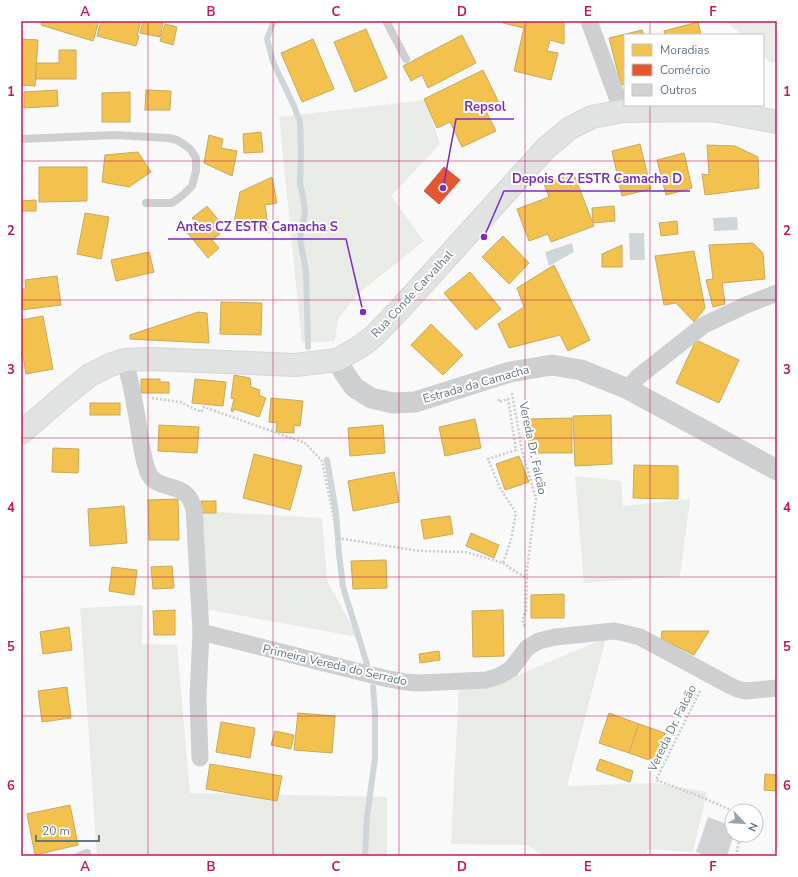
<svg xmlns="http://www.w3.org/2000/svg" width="798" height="877" viewBox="0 0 798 877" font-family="'Nunito Sans',sans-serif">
<rect width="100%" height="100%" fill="#f9f9f9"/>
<g fill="#e8ebe6">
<polygon points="726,21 777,21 777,61 771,63 763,55 763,35 742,35"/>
<polygon points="426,100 440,144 391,196 424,241 358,294 338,319 335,341 302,343 279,117"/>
<polygon points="575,476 621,481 623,506 690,499 680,576 584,583"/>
<polygon points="201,511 322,518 327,580 358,637 205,609"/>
<polygon points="143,605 142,644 177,645 190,793 387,797 387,856 97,856 80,608"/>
<polygon points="606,638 567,786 654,783 707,792 693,852 648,849 645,856 545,856 527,845 451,844 459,685 499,683"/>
</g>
<g fill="#ced6d9">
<polygon points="737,217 738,230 714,231 713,218"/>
<polygon points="629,233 644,233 645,260 630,260"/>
<polygon points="572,243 574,252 549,266 545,252"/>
</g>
<g fill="#f2c14e" stroke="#c8aa5e">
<polygon points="42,21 99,21 93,41 41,25"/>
<polygon points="101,21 141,21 137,36 139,36 136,46 97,36"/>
<polygon points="143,21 153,21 163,23 160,37 140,33"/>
<polygon points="503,21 564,21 564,44 550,40 547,51 558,53 551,80 514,71 524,28 503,23"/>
<polygon points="698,22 701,35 665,35 664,31"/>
<polygon points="165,24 177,27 173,45 160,41"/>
<polygon points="366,29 387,78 355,92 334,42"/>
<polygon points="642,30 644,35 625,35 625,84 621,85 609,38"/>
<polygon points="462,35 476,63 428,88 422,75 411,81 403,66"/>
<polygon points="21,39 38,40 35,86 21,85"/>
<polygon points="313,39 334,89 302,102 281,53"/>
<polygon points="59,50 76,50 76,79 36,79 36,63 59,63"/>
<polygon points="483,70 500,105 486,111 496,131 462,147 450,122 437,128 424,99"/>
<polygon points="57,90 58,106 24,108 24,92"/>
<polygon points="146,90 171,91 170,110 145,110"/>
<polygon points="130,92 130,122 102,122 102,93"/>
<polygon points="261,132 263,152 244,153 243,134"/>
<polygon points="209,135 223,139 221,148 237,151 232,176 204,163"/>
<polygon points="640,144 651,189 622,196 612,151"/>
<polygon points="707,145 735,146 758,157 759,188 705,195 702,174 709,175"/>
<polygon points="138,152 151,172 129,187 102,182 105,155"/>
<polygon points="684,153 692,188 666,195 657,160"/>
<polygon points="39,167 87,167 87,201 39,202"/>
<polygon points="573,172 594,226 551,242 548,234 529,241 517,209 549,197 544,184"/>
<polygon points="272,177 277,203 265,205 269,233 234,222 240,192"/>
<polygon points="36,200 36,211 21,211 21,201"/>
<polygon points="207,206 220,222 214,227 220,234 212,240 219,248 208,258 185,230 195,222 192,218"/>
<polygon points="614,206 615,221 593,223 592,208"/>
<polygon points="85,213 109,217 101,259 77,254"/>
<polygon points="677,221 678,234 661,236 659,223"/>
<polygon points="503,236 529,263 509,284 482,257"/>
<polygon points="753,243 763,253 765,279 722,283 725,304 713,307 706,280 713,279 709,245"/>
<polygon points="622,245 622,267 602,267 602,254"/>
<polygon points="694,251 705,308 694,322 676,303 664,305 655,256"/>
<polygon points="149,252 154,272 116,281 111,260"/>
<polygon points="554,265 590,340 568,351 560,335 509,348 498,324 524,307 517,288"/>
<polygon points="470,272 501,309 476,330 444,293"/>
<polygon points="57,276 61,305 21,310 21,289 26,289 25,280"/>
<polygon points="221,302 262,303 261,335 220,334"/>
<polygon points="198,312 207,313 209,343 130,339 130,335"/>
<polygon points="43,316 53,369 26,374 21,344 21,320"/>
<polygon points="431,324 463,355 443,375 411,345"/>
<polygon points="696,340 739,360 719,403 676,383"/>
<polygon points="234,375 250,378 251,387 260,390 259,395 266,398 259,417 234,409 233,412 231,411 234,399 231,398"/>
<polygon points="141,379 160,379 160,382 169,382 169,393 141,393"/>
<polygon points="195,379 226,382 223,406 192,403"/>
<polygon points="271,398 303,401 300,426 294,425 294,433 276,432 277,423 269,422"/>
<rect x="90" y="403" width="30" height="12"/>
<polygon points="611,415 612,464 575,466 573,416"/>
<polygon points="572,418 572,453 529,453 528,419"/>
<polygon points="475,419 481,448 445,456 439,427"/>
<polygon points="159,425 199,427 197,453 158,451"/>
<polygon points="383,425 385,453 350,456 348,428"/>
<polygon points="53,448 79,449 78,473 52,472"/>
<polygon points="254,454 302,466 290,510 243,498"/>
<polygon points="519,456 529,482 505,490 496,464"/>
<polygon points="634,465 678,466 678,499 633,498"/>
<polygon points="394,472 399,502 353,511 348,481"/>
<polygon points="178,499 179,540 149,540 148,500"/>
<rect x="201" y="501" width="15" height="12"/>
<polygon points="124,506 127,543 90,546 88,509"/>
<polygon points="450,516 453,534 424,539 421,520"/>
<polygon points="471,533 499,545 494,558 466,546"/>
<polygon points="386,560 387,588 353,589 351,561"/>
<polygon points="172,566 174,588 153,589 151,567"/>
<polygon points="112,567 137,570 134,595 109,591"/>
<polygon points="564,594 564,618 531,618 531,595"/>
<polygon points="175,610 175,635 154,635 153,611"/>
<polygon points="503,610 504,656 473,657 472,611"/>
<polygon points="69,627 72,650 43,654 40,632"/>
<polygon points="662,631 709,631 694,655 661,639"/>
<polygon points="439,651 440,660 420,663 419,654"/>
<polygon points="67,687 71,718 42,722 38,691"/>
<polygon points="298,713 335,716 332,753 294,750"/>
<polygon points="609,713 639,724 629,753 599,743"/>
<polygon points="221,722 255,728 250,758 216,752"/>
<polygon points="639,724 665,733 655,762 629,753"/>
<polygon points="275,731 294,735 291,749 271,745"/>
<polygon points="600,759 633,771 630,782 596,770"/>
<polygon points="210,764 282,776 277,801 206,789"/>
<polygon points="765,774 777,775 777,791 764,790"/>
<polygon points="70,805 78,845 35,855 27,814"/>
</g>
<polygon fill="#e4572e" stroke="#be6048" points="444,167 460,180 439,204 424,191"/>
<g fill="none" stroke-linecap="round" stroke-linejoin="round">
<g stroke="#ced6d9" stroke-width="6">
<polyline points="274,21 267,39 273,62 294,106 300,122 301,153 300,184 303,196 305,211 300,239 306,271 308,347"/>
<polyline points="327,460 336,512 339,554 343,587 367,664"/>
<polyline points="365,856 367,816 375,758 375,712 373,687"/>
</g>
</g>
<polygon fill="#d0d2d3" stroke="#e8e8e8" points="708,817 732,826 732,835 734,835 727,856 706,856 696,852"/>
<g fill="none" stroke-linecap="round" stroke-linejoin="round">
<defs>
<polyline id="secondary" points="21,433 65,395 90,375 110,365 125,360 152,359 295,365 337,360 361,346 374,336 400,309 546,148 570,128 592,117 622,111 712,110 777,122"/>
</defs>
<use href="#secondary" stroke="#d5d6d7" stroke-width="24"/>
<g stroke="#cbcccd" stroke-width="2.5" stroke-dasharray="2 2" stroke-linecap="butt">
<polyline points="512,393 522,450 536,499 527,569 526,611 522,620 525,627"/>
<polyline points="152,398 180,402 201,412 204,407 305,443 322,461 338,538 420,551 466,552 503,563 511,540 516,513 500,488 488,459 516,450 508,399 499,402 498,397"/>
<polyline points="503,563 513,570 527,578"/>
<polyline points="700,691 656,780 699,796 733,811"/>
<polyline points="736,856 740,835"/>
</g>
<g stroke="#cecfd0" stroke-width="8">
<polyline points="386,21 406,59"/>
<polyline points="21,139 115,135 168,138 177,140 185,145 191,150 196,158 196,171 192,186 183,195 172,203 146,203"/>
<polyline points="79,856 87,853"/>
</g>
<g stroke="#cecfd0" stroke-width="17">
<polyline points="589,21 622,111"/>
<path d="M125,360C130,379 134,398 137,417C140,433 142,462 150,476C158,488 178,485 187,495C191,499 192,504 194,509L201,632L198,697L200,758"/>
<polyline points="628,389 638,377 704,325 746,305 777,293"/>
<polyline points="201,632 384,678 405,682 420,683 486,680 499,676 511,669 527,648 539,641 555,637 614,631 624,633 640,637 727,684 737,689 746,691 777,688"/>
</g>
<polyline stroke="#cecfd0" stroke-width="21" points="337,360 345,374 354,387 371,398 393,403 415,402 510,372 552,365 581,370 628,389 777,470"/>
<use href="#secondary" stroke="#e1e2e2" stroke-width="22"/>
</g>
<path fill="none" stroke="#c2185b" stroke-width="1" stroke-opacity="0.55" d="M148,21V856M273,21V856M399,21V856M525,21V856M650,21V35M650,105V856M21,161H777M21,300H777M21,438H777M21,577H777M21,716H777"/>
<g text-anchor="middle" stroke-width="4" stroke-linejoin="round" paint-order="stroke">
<g font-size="12" fill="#657683" stroke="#fff">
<text transform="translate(412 294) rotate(-47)" y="4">Rua Conde Carvalhal</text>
<text transform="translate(476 384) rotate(-16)" y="4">Estrada da Camacha</text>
<text transform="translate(533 448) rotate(78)" y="4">Vereda Dr. Falcão</text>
<text transform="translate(335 665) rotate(13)" y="4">Primeira Vereda do Serrado</text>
<text transform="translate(672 728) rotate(-64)" y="4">Vereda Dr. Falcão</text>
</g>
</g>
<path fill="none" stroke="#7b2cbf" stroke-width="1.5" d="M443 188L456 119H514M484 237L504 191H690M363 312L346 239H168"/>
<g fill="#7b2cbf" stroke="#fff" stroke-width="1.5">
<circle cx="443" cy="188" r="4"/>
<circle cx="484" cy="237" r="4"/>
<circle cx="363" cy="312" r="4"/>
</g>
<g font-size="13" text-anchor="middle" font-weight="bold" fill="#7b2cbf" stroke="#fff" stroke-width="4" stroke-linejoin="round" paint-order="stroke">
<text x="485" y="111">Repsol</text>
<text x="597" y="183">Depois CZ ESTR Camacha D</text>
<text x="257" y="231">Antes CZ ESTR Camacha S</text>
</g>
<rect width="798" height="877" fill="none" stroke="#ffffff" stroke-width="44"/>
<rect x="624" y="34" width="140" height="72" fill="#ffffff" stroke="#c1c8cd"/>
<rect x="632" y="44" width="20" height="12" fill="#f2c14e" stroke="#c1c8cd"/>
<text x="660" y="54" font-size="12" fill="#657683">Moradias</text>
<rect x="632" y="64" width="20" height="12" fill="#e4572e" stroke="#c1c8cd"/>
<text x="660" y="74" font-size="12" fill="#657683">Comércio</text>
<rect x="632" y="84" width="20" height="12" fill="#d0d2d3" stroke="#c1c8cd"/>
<text x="660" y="94" font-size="12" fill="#657683">Outros</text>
<g transform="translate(744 823) rotate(115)"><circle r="19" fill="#ffffff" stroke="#c1c8cd"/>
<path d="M0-3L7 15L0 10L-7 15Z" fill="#99a4ac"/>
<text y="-6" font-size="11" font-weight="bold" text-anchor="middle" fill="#657683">N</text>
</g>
<path d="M36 835v6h63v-6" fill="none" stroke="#657683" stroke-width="2"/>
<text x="42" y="835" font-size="12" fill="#657683" stroke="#ffffff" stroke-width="3" paint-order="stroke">20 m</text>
<rect x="22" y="22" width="754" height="833" fill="none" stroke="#c2185b" stroke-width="1.5"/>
<g font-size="13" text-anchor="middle" font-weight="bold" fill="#c2185b">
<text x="85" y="16">A</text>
<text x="211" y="16">B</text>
<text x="336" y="16">C</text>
<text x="462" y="16">D</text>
<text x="588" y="16">E</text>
<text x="713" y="16">F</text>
<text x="11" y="96">1</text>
<text x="787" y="96">1</text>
<text x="11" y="235">2</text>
<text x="787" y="235">2</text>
<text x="11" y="374">3</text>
<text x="787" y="374">3</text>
<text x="11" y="512">4</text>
<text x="787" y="512">4</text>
<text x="11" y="651">5</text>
<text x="787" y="651">5</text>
<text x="11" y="790">6</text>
<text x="787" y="790">6</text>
<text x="85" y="871">A</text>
<text x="211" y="871">B</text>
<text x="336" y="871">C</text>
<text x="462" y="871">D</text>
<text x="588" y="871">E</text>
<text x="713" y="871">F</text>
</g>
</svg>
